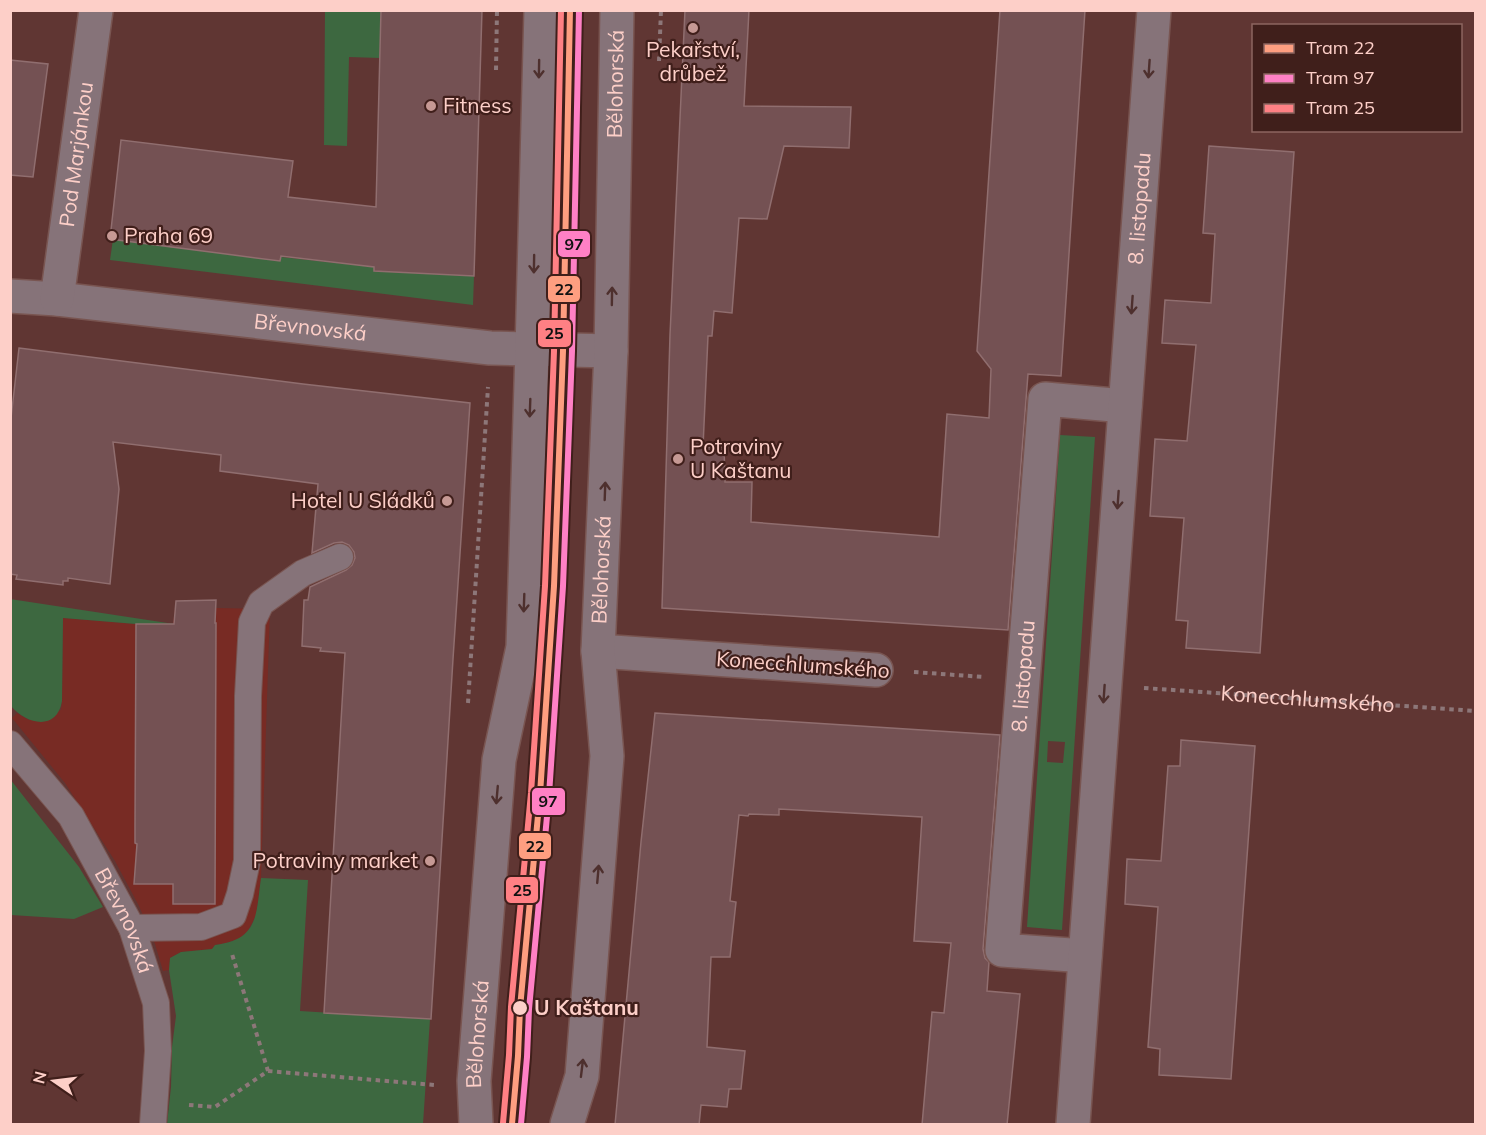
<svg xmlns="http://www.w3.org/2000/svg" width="1486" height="1135" viewBox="0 0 1486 1135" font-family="Mulish,sans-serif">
<rect width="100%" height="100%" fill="#603633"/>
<polygon fill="#782b24" points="216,600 216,608 270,609 261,878 256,916 247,932 241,938 226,943 215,945 212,949 181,952 170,958 169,970 163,971 155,944 139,906 115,861 65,783 12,718 17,713 29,720 61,710 62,701 63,618 136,624 173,624 176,601"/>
<g fill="#3d6840" fill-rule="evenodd">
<polygon points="325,11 381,12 380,58 349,57 347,146 324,145"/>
<polygon points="113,239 280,261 281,257 374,267 374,271 474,276 473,305 110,260"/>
<path d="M1060,435L1095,437L1062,930L1027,927ZM1048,741L1065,742L1063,763L1047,762Z"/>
<path d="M10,599L174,624H136L63,618L62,701C57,731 27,725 11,706Z"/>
<polygon points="10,779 79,867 103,907 74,919 11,915"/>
<path d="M261,878L308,880L300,1011L430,1019L423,1124H167L171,1087L172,1047L176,1016L169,970L170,958L181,952L212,949L215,945C259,940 256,914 261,878Z"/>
</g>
<g fill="#745153" stroke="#906e6f" stroke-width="1.5">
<polygon points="381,10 482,10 474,276 374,271 374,267 281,256 280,261 110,239 121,140 293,161 288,197 376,207"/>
<polygon points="685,10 749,10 744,106 851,107 849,148 784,146 767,219 739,218 732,313 714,311 712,336 708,336 703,447 724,447 725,482 752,482 751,522 939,537 947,414 989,418 991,369 977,351 1000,10 1085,10 1061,376 1028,374 1008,630 662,608 670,335"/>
<polygon points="10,60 48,64 33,177 10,175"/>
<polygon points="1209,146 1294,152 1260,653 1186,648 1188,621 1176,620 1184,518 1150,516 1155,439 1187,441 1196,345 1162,343 1165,300 1211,303 1215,234 1203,233"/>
<polygon points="19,348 303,384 470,403 453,659 431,1019 324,1013 345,653 320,651 321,648 302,646 304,600 308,600 310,587 346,570 352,565 355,558 354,552 349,545 342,542 334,543 312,553 318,484 220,471 221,455 113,442 119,489 110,584 68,578 68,581 63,581 63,585 16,579 17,575 10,574 10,427"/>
<polygon points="216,600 215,623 216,623 215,904 173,904 173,884 134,884 137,844 135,843 135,827 136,624 174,624 176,601"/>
<polygon points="655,713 1000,735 983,949 985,958 989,962 987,991 1020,994 1007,1125 922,1125 932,1012 944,1013 951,943 914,941 922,817 779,809 779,815 749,814 748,816 739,815 730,901 736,902 730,957 711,957 707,1047 745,1051 741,1089 729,1089 727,1107 701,1105 699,1125 615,1125 641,842"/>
<polygon points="1181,740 1255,746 1231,1079 1159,1075 1160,1049 1148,1047 1158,907 1125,904 1127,859 1161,861 1168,766 1180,766"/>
</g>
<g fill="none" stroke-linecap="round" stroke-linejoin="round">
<defs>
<g id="service">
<path id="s2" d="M10,744L71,816L132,928L156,1003L158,1051L153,1124"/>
<polyline points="132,928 201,927 233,915 240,894 247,861 248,696 252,622 261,603 303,573 340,557"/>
</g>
<g id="minor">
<path id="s3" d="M10,296L57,299L490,348L611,351"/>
<path id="s4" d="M57,299L96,10"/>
<polyline points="598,651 876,670"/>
<path id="s5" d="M1085,956L1002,950L1045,399L1125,406"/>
<path id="s6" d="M1073,1124L1154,10"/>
</g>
<g id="tertiary">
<path id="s7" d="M476,1124L474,1081L499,760L523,647L532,350L541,10"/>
<path id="s8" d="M567,1124L582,1076L607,756L598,651L611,351L617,10"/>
</g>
</defs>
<use href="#service" stroke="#795551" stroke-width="28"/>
<use href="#minor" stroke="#795551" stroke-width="36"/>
<use href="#tertiary" stroke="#795551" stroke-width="36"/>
<g stroke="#8d7779" stroke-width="4" stroke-dasharray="4.5 4.5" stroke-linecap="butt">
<polyline points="659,61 661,10"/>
<polyline points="496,70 497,10"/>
<polyline points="914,672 984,677"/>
<path id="s1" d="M1144,688L1476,711"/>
<polyline points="468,703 488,387"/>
<polyline points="268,1071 434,1085"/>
<polyline points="189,1105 215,1107 268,1071 232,954"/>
</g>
<use href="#service" stroke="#867379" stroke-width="26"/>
<use href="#minor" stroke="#867379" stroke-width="33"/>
<use href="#tertiary" stroke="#867379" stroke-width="33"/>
<defs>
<polyline id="tram-1" points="512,1124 518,1056 520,1008 540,794 554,586 563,351 570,10"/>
<polyline id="tram-2" points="521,1124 527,1057 529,1009 549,795 563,586 572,351 579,10"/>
<polyline id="tram-3" points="503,1123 509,1055 511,1007 531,793 545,586 554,351 561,10"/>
</defs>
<use href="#tram-1" stroke="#401f1b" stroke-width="10"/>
<use href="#tram-2" stroke="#401f1b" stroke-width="10"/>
<use href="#tram-3" stroke="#401f1b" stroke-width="10"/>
<use href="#tram-1" stroke="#fe9e80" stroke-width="6"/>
<use href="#tram-2" stroke="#ff80c5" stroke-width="6"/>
<use href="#tram-3" stroke="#ff8084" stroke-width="6"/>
</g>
<defs><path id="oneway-shaft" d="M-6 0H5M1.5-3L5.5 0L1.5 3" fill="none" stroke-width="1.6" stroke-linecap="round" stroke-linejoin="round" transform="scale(1.5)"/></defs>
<g stroke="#4e302e">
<use href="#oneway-shaft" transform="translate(539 69) rotate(91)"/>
<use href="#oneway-shaft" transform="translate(1149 69) rotate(94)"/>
<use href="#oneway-shaft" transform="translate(534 264) rotate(91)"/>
<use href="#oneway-shaft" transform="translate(612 296) rotate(-89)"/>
<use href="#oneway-shaft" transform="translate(1132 305) rotate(94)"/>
<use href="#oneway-shaft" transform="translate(530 408) rotate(92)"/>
<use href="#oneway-shaft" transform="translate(605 491) rotate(-88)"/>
<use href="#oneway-shaft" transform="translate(1118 500) rotate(94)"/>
<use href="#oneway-shaft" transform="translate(524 603) rotate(92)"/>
<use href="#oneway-shaft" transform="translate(1104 694) rotate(94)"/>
<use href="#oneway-shaft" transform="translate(497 795) rotate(95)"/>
<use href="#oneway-shaft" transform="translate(598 874) rotate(-85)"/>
<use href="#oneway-shaft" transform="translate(582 1068) rotate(-83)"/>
</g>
<g fill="#c69994" stroke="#401f1b" stroke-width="2">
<circle cx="693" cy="28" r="6"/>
<circle cx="431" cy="106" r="6"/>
<circle cx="112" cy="236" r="6"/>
<circle cx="678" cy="459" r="6"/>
<circle cx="447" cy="501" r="6"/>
<circle cx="430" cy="861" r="6"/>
</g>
<circle fill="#fdcfc8" stroke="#401f1b" stroke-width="2" cx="520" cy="1008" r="8"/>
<g text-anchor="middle" stroke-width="4.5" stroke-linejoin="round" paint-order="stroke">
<g font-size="21" fill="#fdcfc8" stroke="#401f1b" text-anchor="start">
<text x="693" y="57" text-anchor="middle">Pekařství,<tspan x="693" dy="24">drůbež</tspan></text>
<text x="443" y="113">Fitness</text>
<text x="124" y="243">Praha 69</text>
<text x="690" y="454">Potraviny<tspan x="690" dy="24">U Kaštanu</tspan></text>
<text x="435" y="508" text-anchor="end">Hotel U Sládků</text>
<text x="418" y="868" text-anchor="end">Potraviny market</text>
</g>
<g font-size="21" fill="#fdcfc8" stroke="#401f1b">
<text dy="7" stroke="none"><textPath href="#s8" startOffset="1044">Bělohorská</textPath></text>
<text dy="7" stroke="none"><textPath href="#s4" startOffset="146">Pod Marjánkou</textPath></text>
<text dy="7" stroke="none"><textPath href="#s6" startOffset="918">8. listopadu</textPath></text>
<text dy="7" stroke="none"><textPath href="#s3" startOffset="302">Břevnovská</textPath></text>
<text dy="7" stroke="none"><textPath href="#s8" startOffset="558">Bělohorská</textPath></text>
<text transform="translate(803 665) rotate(4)" y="7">Konecchlumského</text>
<text dy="7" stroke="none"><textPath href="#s5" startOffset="358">8. listopadu</textPath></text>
<text dy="7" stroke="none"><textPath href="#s1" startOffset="164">Konecchlumského</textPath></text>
<text dy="7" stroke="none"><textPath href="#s2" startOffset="212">Břevnovská</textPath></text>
<text dy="7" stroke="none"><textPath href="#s7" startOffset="90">Bělohorská</textPath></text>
</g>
<g font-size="21" font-weight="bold" fill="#fdcfc8" stroke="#401f1b" text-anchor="start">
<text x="534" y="1015">U Kaštanu</text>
</g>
</g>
<g stroke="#401f1b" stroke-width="2">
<rect x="557" y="230" width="34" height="28" rx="6" fill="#ff80c5"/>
<rect x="547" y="275" width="34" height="28" rx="6" fill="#fe9e80"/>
<rect x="537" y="319" width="35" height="29" rx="6" fill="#ff8084"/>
<rect x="531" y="787" width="35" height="29" rx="6" fill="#ff80c5"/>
<rect x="518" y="832" width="34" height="28" rx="6" fill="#fe9e80"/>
<rect x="505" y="876" width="34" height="28" rx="6" fill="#ff8084"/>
</g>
<g font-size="16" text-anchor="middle" font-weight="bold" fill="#111">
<text x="574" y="250">97</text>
<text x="564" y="295">22</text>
<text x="554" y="339">25</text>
<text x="548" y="807">97</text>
<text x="535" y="852">22</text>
<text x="522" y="896">25</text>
</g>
<rect width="1486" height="1135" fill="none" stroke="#fdcfc8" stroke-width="24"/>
<rect x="1252" y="24" width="210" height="108" fill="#401f1b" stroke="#8c6560" stroke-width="1.5"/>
<rect x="1264" y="44" width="30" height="9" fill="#fe9e80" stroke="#8c6560" stroke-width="1.5"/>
<text x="1306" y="54" font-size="18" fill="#fdcfc8">Tram 22</text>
<rect x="1264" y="74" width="30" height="9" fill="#ff80c5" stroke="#8c6560" stroke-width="1.5"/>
<text x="1306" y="84" font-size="18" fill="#fdcfc8">Tram 97</text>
<rect x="1264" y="104" width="30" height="9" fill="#ff8084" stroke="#8c6560" stroke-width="1.5"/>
<text x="1306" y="114" font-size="18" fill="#fdcfc8">Tram 25</text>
<g transform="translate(54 1081) rotate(284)" stroke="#401f1b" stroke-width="4.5" paint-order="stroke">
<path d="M0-4.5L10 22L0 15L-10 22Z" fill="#fdcfc8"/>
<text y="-9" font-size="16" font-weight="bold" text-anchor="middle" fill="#fdcfc8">N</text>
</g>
</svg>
